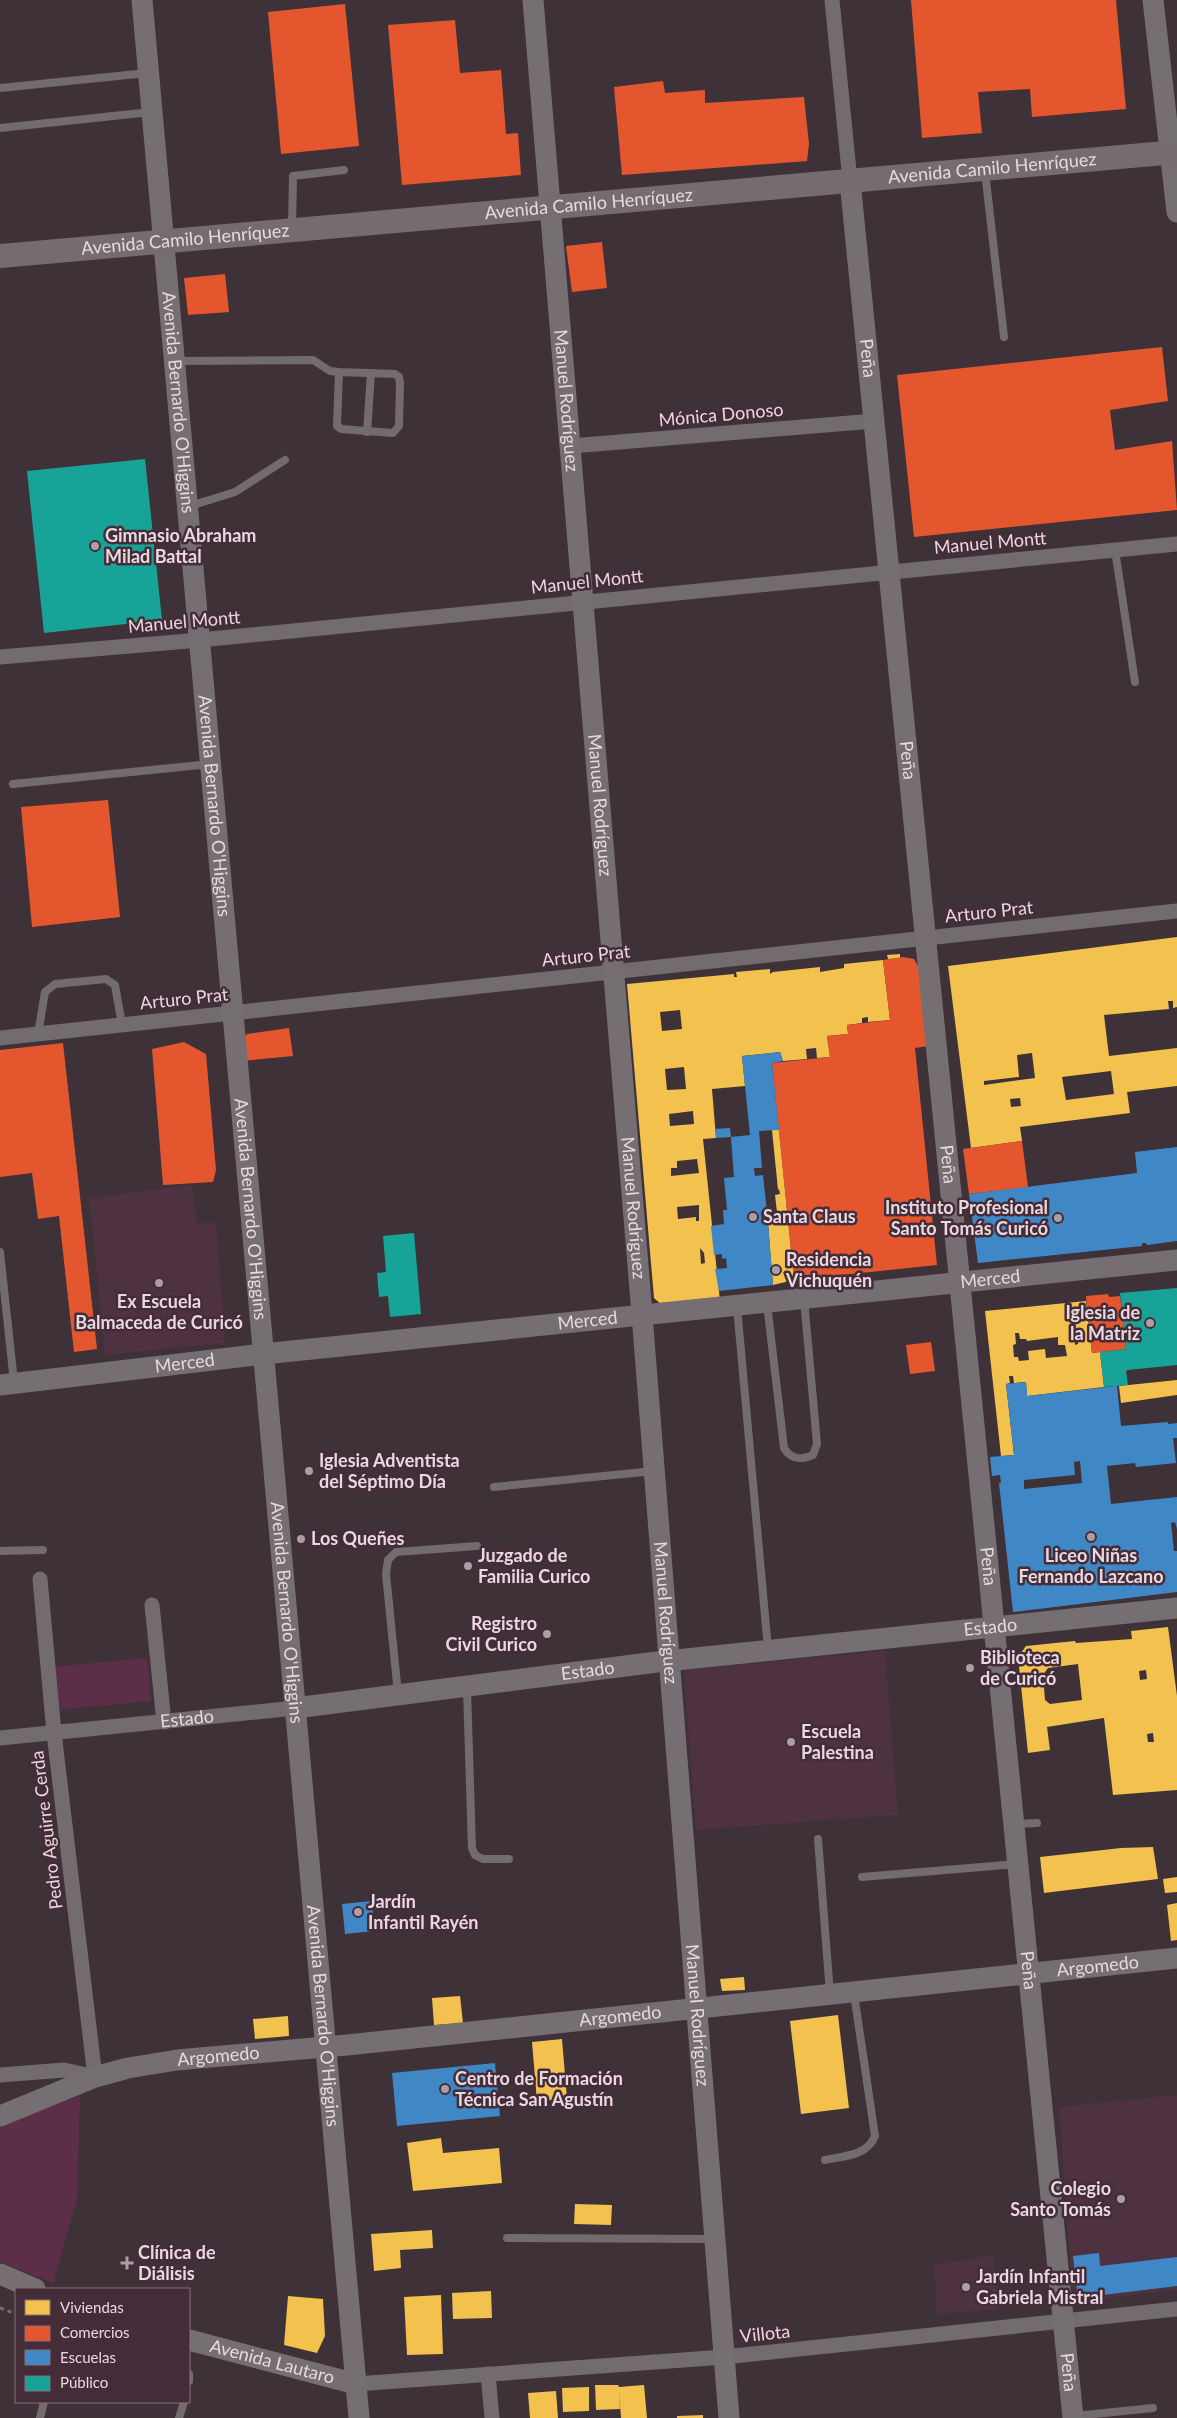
<svg xmlns="http://www.w3.org/2000/svg" width="1177" height="2418" viewBox="0 0 1177 2418" font-family="Lato,sans-serif">
<rect width="100%" height="100%" fill="#3e3238"/>
<g fill="#4e3241">
<polygon points="192,1185 197,1223 216,1223 225,1343 105,1355 89,1198"/>
<polygon points="885,1651 898,1815 696,1830 684,1670"/>
<polygon points="1177,2095 1177,2290 1073,2302 1059,2107"/>
<polygon points="993,2255 998,2309 937,2314 934,2265"/>
</g>
<g fill="#5c2e48">
<polygon points="147,1658 151,1701 55,1710 51,1667"/>
<polygon points="80,2096 77,2199 53,2283 0,2262 0,2127 31,2113"/>
</g>
<g fill="#f2c14e" fill-rule="evenodd">
<path d="M1177,937V1007L1173,1008V1001H1168L1169,1009L1104,1015L1109,1056L1177,1048V1086L1127,1092L1130,1113L1020,1127L1022,1141L971,1148L948,966ZM1032,1053L1035,1078L984,1085V1081L1019,1077L1017,1055ZM1111,1071L1114,1094L1066,1100L1062,1077ZM1020,1098L1021,1106L1011,1107L1010,1099Z"/>
<polygon points="900,954 900,958 888,959 887,955"/>
<path d="M883,960L890,1020L868,1022V1017L862,1018V1023L847,1025L848,1034L827,1036L830,1057L817,1058L816,1048L806,1049L807,1059L783,1061L780,1052L742,1056L745,1086L712,1089L716,1138L703,1139L720,1301L664,1307L654,1298L627,984L734,974V977H737L736,972L770,969V974L773,972L820,967V972L844,968V964ZM680,1010L682,1029L662,1031L660,1012ZM684,1067L686,1089L667,1090L665,1069ZM693,1111L694,1124L670,1126L669,1114ZM697,1159L699,1173L671,1176V1168H677V1161ZM699,1205V1221H696V1217L678,1219L677,1207ZM700,1248L704,1253L705,1263L701,1264Z"/>
<polygon points="772,1130 779,1130 794,1280 773,1285 768,1223 778,1221 775,1195 780,1194 779,1189 778,1190"/>
<path d="M1086,1301L1092,1353L1100,1352L1104,1387L1027,1396L1026,1382L1014,1383L1013,1376H1009L1010,1383L1006,1384L1014,1455L1001,1456L985,1311ZM1073,1327H1076L1078,1344L1075,1345ZM1015,1333H1019L1020,1339H1026L1027,1341L1058,1337V1345H1065L1067,1356L1046,1358L1045,1349L1028,1351L1029,1360L1019,1361L1018,1357H1014L1013,1345L1016,1344Z"/>
<polygon points="1177,1380 1177,1395 1121,1403 1119,1386"/>
<path d="M1168,1627L1177,1696V1790L1113,1795L1104,1718L1047,1727L1050,1750L1028,1753L1018,1657L1026,1646L1075,1641L1076,1643L1132,1639L1131,1631ZM1078,1664L1082,1700L1050,1704L1045,1700L1043,1675L1048,1668ZM1146,1670L1147,1679L1140,1680L1139,1671ZM1153,1733L1154,1742H1148L1147,1734Z"/>
<polygon points="1153,1847 1158,1879 1044,1893 1040,1857 1121,1848"/>
<polygon points="1177,1877 1177,1892 1165,1893 1163,1879"/>
<polygon points="1177,1903 1177,1940 1171,1941 1167,1905"/>
<polygon points="744,1977 745,1990 722,1991 720,1979"/>
<polygon points="460,1996 463,2023 434,2025 432,1998"/>
<polygon points="838,2015 849,2108 801,2114 790,2021"/>
<polygon points="288,2016 289,2036 255,2039 253,2019"/>
<polygon points="562,2039 567,2099 537,2101 532,2042"/>
<polygon points="441,2138 443,2153 499,2148 502,2183 413,2191 407,2143"/>
<polygon points="575,2204 612,2205 611,2225 574,2224"/>
<polygon points="432,2230 433,2248 400,2250 401,2268 374,2271 371,2234"/>
<polygon points="491,2291 492,2318 453,2319 452,2293"/>
<polygon points="441,2295 443,2354 407,2355 404,2297"/>
<polygon points="288,2296 323,2299 325,2336 317,2353 284,2345"/>
<polygon points="595,2385 618,2385 619,2387 644,2385 647,2418 621,2418 619,2391 620,2409 596,2410"/>
<polygon points="589,2387 589,2411 563,2412 562,2388"/>
<polygon points="556,2391 558,2418 530,2418 528,2393"/>
<polygon points="703,2415 703,2418 677,2418 677,2416"/>
</g>
<g fill="#e4572e">
<polygon points="911,0 1116,0 1126,109 1032,117 1030,89 978,92 982,133 922,138"/>
<polygon points="345,4 359,146 281,154 268,12"/>
<polygon points="455,20 460,73 501,70 506,134 518,133 521,175 402,185 388,25"/>
<polygon points="663,81 665,93 705,90 705,103 804,97 809,144 807,161 622,175 614,87"/>
<polygon points="602,242 607,288 572,292 566,246"/>
<polygon points="225,274 229,312 188,315 184,278"/>
<polygon points="1162,347 1168,401 1110,410 1115,450 1172,441 1177,510 914,537 897,375"/>
<polygon points="108,800 120,917 32,927 21,807"/>
<polygon points="903,957 914,959 918,966 928,1046 915,1048 937,1265 794,1280 772,1063 830,1057 827,1036 848,1034 847,1025 890,1020 883,960"/>
<polygon points="289,1028 293,1056 242,1061 240,1042 247,1034"/>
<polygon points="184,1042 206,1054 216,1170 213,1182 163,1185 152,1049"/>
<polygon points="63,1043 97,1349 74,1352 59,1216 38,1219 32,1173 0,1177 0,1050"/>
<polygon points="1022,1141 1028,1187 969,1194 963,1149"/>
<polygon points="1108,1294 1109,1297 1120,1296 1126,1349 1092,1353 1086,1296"/>
<polygon points="931,1342 935,1371 910,1374 906,1345"/>
</g>
<g fill="#3f88c5" fill-rule="evenodd">
<polygon points="780,1052 783,1061 772,1063 779,1130 759,1131 762,1168 754,1168 755,1176 763,1175 767,1212 761,1212 762,1223 768,1223 773,1285 719,1291 715,1269 727,1268 726,1258 722,1259 722,1254 714,1255 711,1226 724,1224 723,1210 727,1210 724,1178 734,1177 731,1137 750,1135 742,1056"/>
<polygon points="730,1128 731,1137 716,1138 715,1129"/>
<polygon points="1177,1147 1177,1241 1147,1245 1146,1243 1142,1243 1142,1246 978,1263 969,1194 1137,1173 1135,1152"/>
<path d="M1026,1382L1027,1396L1117,1386L1121,1426L1168,1422V1424L1177,1423V1438H1173L1176,1463L1136,1467L1135,1463L1107,1466L1111,1504L1177,1497V1529L1175,1522L1171,1523L1174,1551H1177V1592L1013,1612L999,1483H1001L1000,1475L992,1476L990,1457L1014,1455L1006,1384ZM1080,1461L1082,1483L1024,1489V1480L1075,1475L1074,1462Z"/>
<polygon points="372,1901 374,1922 391,1920 392,1929 345,1934 342,1904"/>
<polygon points="495,2063 500,2116 397,2126 392,2073"/>
<polygon points="1099,2253 1100,2266 1177,2257 1177,2286 1078,2298 1073,2256"/>
</g>
<g fill="#17a398">
<polygon points="145,459 162,620 44,633 27,471"/>
<polygon points="414,1233 421,1314 390,1317 388,1296 379,1297 377,1273 386,1272 383,1236"/>
<polygon points="1177,1288 1177,1365 1128,1370 1126,1371 1128,1385 1104,1387 1100,1352 1126,1349 1120,1293"/>
</g>
<g fill="none" stroke-linecap="round" stroke-linejoin="round">
<polyline stroke="#766f73" stroke-width="3" stroke-dasharray="4 4" stroke-linecap="butt" points="0,2308 16,2314"/>
<g stroke="#736c6f" stroke-width="8">
<polyline points="0,88 147,73"/>
<polyline points="0,128 151,112"/>
<polyline points="985,172 1004,337"/>
<polyline points="292,227 293,176 344,170"/>
<polyline points="175,361 313,360 330,371 339,372 395,374 399,377 400,383 399,426 393,433 341,429 337,426 339,372"/>
<polyline points="367,432 371,373"/>
<polyline points="190,506 235,492 285,460"/>
<polyline points="1115,550 1135,682"/>
<polyline points="13,784 210,764"/>
<polyline points="38,1034 45,992 55,984 106,979 115,985 122,1025"/>
<polyline points="0,1252 14,1382"/>
<path d="M767,1304L784,1448C791,1460 801,1460 813,1455L817,1444L804,1299"/>
<polyline points="737,1307 768,1649"/>
<polyline points="494,1487 654,1471"/>
<polyline points="0,1551 43,1550"/>
<polyline points="467,1689 472,1848 475,1855 483,1859 509,1859"/>
<polyline points="398,1694 386,1574 388,1560 396,1552 477,1546"/>
<polyline points="1014,1824 1037,1823"/>
<polyline points="818,1839 830,1994"/>
<polyline points="862,1877 1017,1864"/>
<path d="M825,2160C844,2156 867,2156 875,2136L854,1994"/>
<polyline points="507,2238 712,2239"/>
<polyline points="189,2374 189,2381"/>
<polyline points="1075,2416 1153,2408"/>
<polyline points="40,2418 44,2402"/>
<polyline points="179,2418 184,2402"/>
</g>
<g stroke="#736c6f" stroke-width="15">
<polyline points="832,0 850,181"/>
<polyline points="571,446 874,421"/>
<polyline points="0,657 200,640 1177,544"/>
<polyline points="0,1038 1177,911"/>
<polyline points="152,1605 164,1722"/>
<path id="s1" d="M0,1738L295,1708"/>
<polyline points="0,2075 64,2070 95,2077 54,1733 40,1579"/>
<polyline points="488,2374 492,2418"/>
<polyline points="356,2384 724,2357 1177,2309"/>
</g>
<g stroke="#756e72" stroke-width="21">
<path id="s2" d="M142,0L359,2418"/>
<path id="s3" d="M533,0L641,1302L729,2418"/>
<polyline points="1153,0 1177,212"/>
<path id="s4" d="M850,181L1073,2418"/>
<path id="s5" d="M0,1385L263,1354L1177,1260"/>
<path id="s6" d="M295,1708L657,1662L1177,1608"/>
<path id="s7" d="M0,2116L95,2077L128,2068L177,2060L347,2045L1177,1958"/>
<polyline points="0,2274 35,2289"/>
<path id="s8" d="M189,2340L356,2384"/>
</g>
<path stroke="#756c70" stroke-width="24" id="s9" d="M0,256L1177,152"/>
</g>
<g fill="#ac9ea5" stroke="#442c38" stroke-width="2">
<circle cx="95" cy="546" r="5"/>
<circle cx="753" cy="1217" r="5"/>
<circle cx="1058" cy="1218" r="5"/>
<circle cx="776" cy="1270" r="5"/>
<circle cx="159" cy="1283" r="5"/>
<circle cx="1150" cy="1323" r="5"/>
<circle cx="309" cy="1471" r="5"/>
<circle cx="1091" cy="1537" r="5"/>
<circle cx="301" cy="1539" r="5"/>
<circle cx="468" cy="1566" r="5"/>
<circle cx="547" cy="1634" r="5"/>
<circle cx="970" cy="1668" r="5"/>
<circle cx="791" cy="1742" r="5"/>
<circle cx="358" cy="1912" r="5"/>
<circle cx="445" cy="2089" r="5"/>
<circle cx="1121" cy="2199" r="5"/>
<path d="M124.5 2255.5h5v5h5v5h-5v5h-5v-5h-5v-5h5z"/>
<circle cx="966" cy="2287" r="5"/>
</g>
<g text-anchor="middle" stroke-width="5" stroke-linejoin="round" paint-order="stroke">
<g font-size="18" fill="#e8d8df" stroke="#442c38">
<text dy="6" stroke="none"><textPath href="#s9" startOffset="996">Avenida Camilo Henríquez</textPath></text>
<text dy="6" stroke="none"><textPath href="#s9" startOffset="591">Avenida Camilo Henríquez</textPath></text>
<text dy="6" stroke="none"><textPath href="#s9" startOffset="186">Avenida Camilo Henríquez</textPath></text>
<text dy="6" stroke="none"><textPath href="#s4" startOffset="178">Peña</textPath></text>
<text dy="6" stroke="none"><textPath href="#s3" startOffset="402">Manuel Rodríguez</textPath></text>
<text dy="6" stroke="none"><textPath href="#s2" startOffset="404">Avenida Bernardo O'Higgins</textPath></text>
<text transform="translate(721 415) rotate(-5)" y="6">Mónica Donoso</text>
<text transform="translate(990 543) rotate(-5)" y="6">Manuel Montt</text>
<text transform="translate(587 582) rotate(-6)" y="6">Manuel Montt</text>
<text transform="translate(184 622) rotate(-5)" y="6">Manuel Montt</text>
<text dy="6" stroke="none"><textPath href="#s4" startOffset="582">Peña</textPath></text>
<text dy="6" stroke="none"><textPath href="#s3" startOffset="808">Manuel Rodríguez</textPath></text>
<text dy="6" stroke="none"><textPath href="#s2" startOffset="809">Avenida Bernardo O'Higgins</textPath></text>
<text transform="translate(989 912) rotate(-6)" y="6">Arturo Prat</text>
<text transform="translate(586 956) rotate(-6)" y="6">Arturo Prat</text>
<text transform="translate(184 999) rotate(-6)" y="6">Arturo Prat</text>
<text dy="6" stroke="none"><textPath href="#s4" startOffset="988">Peña</textPath></text>
<text dy="6" stroke="none"><textPath href="#s2" startOffset="1214">Avenida Bernardo O'Higgins</textPath></text>
<text dy="6" stroke="none"><textPath href="#s3" startOffset="1212">Manuel Rodríguez</textPath></text>
<text dy="6" stroke="none"><textPath href="#s5" startOffset="996">Merced</textPath></text>
<text dy="6" stroke="none"><textPath href="#s5" startOffset="591">Merced</textPath></text>
<text dy="6" stroke="none"><textPath href="#s5" startOffset="186">Merced</textPath></text>
<text dy="6" stroke="none"><textPath href="#s4" startOffset="1392">Peña</textPath></text>
<text dy="6" stroke="none"><textPath href="#s2" startOffset="1619">Avenida Bernardo O'Higgins</textPath></text>
<text dy="6" stroke="none"><textPath href="#s3" startOffset="1618">Manuel Rodríguez</textPath></text>
<text dy="6" stroke="none"><textPath href="#s6" startOffset="700">Estado</textPath></text>
<text dy="6" stroke="none"><textPath href="#s6" startOffset="295">Estado</textPath></text>
<text dy="6" stroke="none"><textPath href="#s1" startOffset="188">Estado</textPath></text>
<text transform="translate(47 1830) rotate(-97)" y="6">Pedro Aguirre Cerda</text>
<text dy="6" stroke="none"><textPath href="#s7" startOffset="1112">Argomedo</textPath></text>
<text dy="6" stroke="none"><textPath href="#s4" startOffset="1798">Peña</textPath></text>
<text dy="6" stroke="none"><textPath href="#s2" startOffset="2024">Avenida Bernardo O'Higgins</textPath></text>
<text dy="6" stroke="none"><textPath href="#s7" startOffset="632">Argomedo</textPath></text>
<text dy="6" stroke="none"><textPath href="#s3" startOffset="2022">Manuel Rodríguez</textPath></text>
<text dy="6" stroke="none"><textPath href="#s7" startOffset="228">Argomedo</textPath></text>
<text transform="translate(765 2334) rotate(-6)" y="6">Villota</text>
<text dy="6" stroke="none"><textPath href="#s8" startOffset="86">Avenida Lautaro</textPath></text>
<text dy="6" stroke="none"><textPath href="#s4" startOffset="2202">Peña</textPath></text>
</g>
<g font-size="18" font-weight="bold" fill="#e8d8df" stroke="#442c38" text-anchor="start">
<text x="105" y="542">Gimnasio Abraham<tspan x="105" dy="21">Milad Battal</tspan></text>
<text x="1048" y="1214" text-anchor="end">Instituto Profesional<tspan x="1048" dy="21">Santo Tomás Curicó</tspan></text>
<text x="763" y="1223">Santa Claus</text>
<text x="786" y="1266">Residencia<tspan x="786" dy="21">Vichuquén</tspan></text>
<text x="159" y="1308" text-anchor="middle">Ex Escuela<tspan x="159" dy="21">Balmaceda de Curicó</tspan></text>
<text x="1140" y="1319" text-anchor="end">Iglesia de<tspan x="1140" dy="21">la Matriz</tspan></text>
<text x="319" y="1467">Iglesia Adventista<tspan x="319" dy="21">del Séptimo Día</tspan></text>
<text x="311" y="1545">Los Queñes</text>
<text x="478" y="1562">Juzgado de<tspan x="478" dy="21">Familia Curico</tspan></text>
<text x="1091" y="1562" text-anchor="middle">Liceo Niñas<tspan x="1091" dy="21">Fernando Lazcano</tspan></text>
<text x="537" y="1630" text-anchor="end">Registro<tspan x="537" dy="21">Civil Curico</tspan></text>
<text x="980" y="1664">Biblioteca<tspan x="980" dy="21">de Curicó</tspan></text>
<text x="801" y="1738">Escuela<tspan x="801" dy="21">Palestina</tspan></text>
<text x="368" y="1908">Jardín<tspan x="368" dy="21">Infantil Rayén</tspan></text>
<text x="455" y="2085">Centro de Formación<tspan x="455" dy="21">Técnica San Agustín</tspan></text>
<text x="1111" y="2195" text-anchor="end">Colegio<tspan x="1111" dy="21">Santo Tomás</tspan></text>
<text x="138" y="2259">Clínica de<tspan x="138" dy="21">Diálisis</tspan></text>
<text x="976" y="2283">Jardín Infantil<tspan x="976" dy="21">Gabriela Mistral</tspan></text>
</g>
</g>
<rect x="15" y="2288" width="175" height="115" fill="#442c38" stroke="#86717b"/>
<rect x="25" y="2300" width="25" height="15" fill="#f2c14e" stroke="#86717b"/>
<text x="60" y="2313" font-size="15" fill="#e8d8df">Viviendas</text>
<rect x="25" y="2326" width="25" height="15" fill="#e4572e" stroke="#86717b"/>
<text x="60" y="2338" font-size="15" fill="#e8d8df">Comercios</text>
<rect x="25" y="2350" width="25" height="15" fill="#3f88c5" stroke="#86717b"/>
<text x="60" y="2363" font-size="15" fill="#e8d8df">Escuelas</text>
<rect x="25" y="2376" width="25" height="15" fill="#17a398" stroke="#86717b"/>
<text x="60" y="2388" font-size="15" fill="#e8d8df">Público</text>
</svg>
